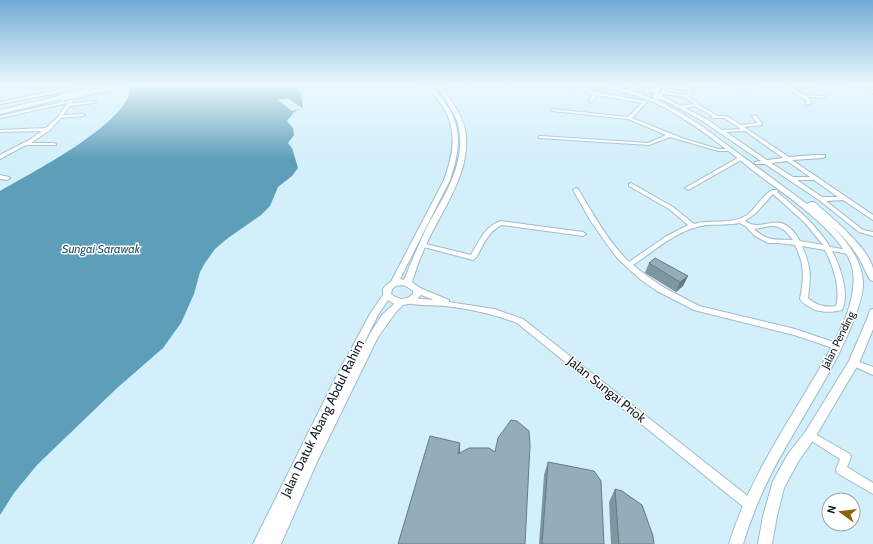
<svg xmlns="http://www.w3.org/2000/svg" width="873" height="544" viewBox="0 0 873 544" font-family="Cabin,sans-serif">
<rect width="100%" height="100%" fill="#d2effb"/>
<polygon fill="#bee3f3" points="557,84 599,84 641,99 639,100 579,87 570,93"/>
<path fill="#5d9eb8" d="M127,84H294L301,94L303,107L294,112L287,121L293,128L294,135L288,143L292,148L298,168L292,176L278,187L270,206L261,215L228,238L215,249L205,263L200,272L194,294L181,323L163,348L116,389L37,465L14,493L0,515V191C31,173 123,126 130,91Z"/>
<polygon fill="#d2effb" points="287,98 302,108 292,111 278,100"/>
<g fill="none" stroke-linecap="round" stroke-linejoin="round">
<defs>
<g id="minor">
<path d="M72,84H74L76,87L102,84L110,90L74,99L72,103L94,101L96,102L94,103L70,106L63,115L83,114L85,115L83,116L61,118L50,130L31,143H54L56,144V145H26L0,159V155L29,140L42,131L0,132V130L46,128L56,119L68,103L0,118V116L71,100L73,90L0,104V102L73,87ZM99,86L105,90L75,96L77,89Z"/>
<path d="M664,84L686,88V85H688L692,92L689,97L698,103L699,105L718,116H727L741,125L757,123L752,116L756,115L762,124V125L744,127L789,157L815,155H825V157L823,158L792,160L873,215V220L843,200L826,201L863,230L873,232V236L859,232L819,200L765,164H755V162L761,161L701,120L658,97V95L661,92ZM666,87L687,90L688,92L686,95L665,92ZM664,94L685,97L694,104L681,106L662,96ZM695,106L712,116L711,118H724L741,129L722,130L705,118L685,108ZM745,131L783,158L767,160L726,132ZM787,161L810,177H793L771,163ZM797,180H814L838,197H822Z"/>
<polygon points="849,84 873,91 873,93 849,86"/>
<polygon points="786,85 788,85 804,95 824,96 826,97 824,98 808,97 810,99 812,103 806,105 806,103 808,102 807,101 786,87"/>
<polygon points="587,91 596,92 644,101 647,100 647,102 632,118 682,138 718,149 731,149 733,150 731,151 718,151 670,137 649,145 539,138 539,136 541,136 648,143 666,135 628,119 553,111 551,110 553,109 628,117 642,103 597,95 592,102 591,102 589,101 593,94 587,93"/>
<polygon points="741,156 743,157 743,159 690,189 688,190 685,188"/>
<polygon points="0,175 9,177 10,178 7,180 0,179"/>
<path d="M631,183L673,207L694,224C711,219 732,225 747,215C755,209 760,199 769,192L773,190H777L778,191L777,192C796,208 817,225 830,247L848,250L851,252L848,254L832,251C840,266 850,294 842,310C827,314 810,312 800,299C804,276 805,266 795,245L778,243H768L755,236L748,229L747,227L740,223C725,226 710,223 697,227C673,233 653,252 633,265L647,276L663,287L699,306L795,329L839,344L840,346L839,348L836,349L794,335L694,310L657,291L641,280L618,259L611,250L590,220L573,190L576,188L578,189C594,215 607,240 629,262L665,237L688,225L669,209L629,186V184ZM773,194L805,223L823,245L800,241C779,205 765,235 745,221L756,213ZM770,226C781,225 787,232 793,240C775,239 768,242 754,229ZM802,246L825,250C833,265 841,289 836,306C825,308 816,305 808,298C811,276 811,267 802,246Z"/>
<path d="M501,221L583,232L586,234L583,236L502,225C488,231 483,246 476,258L473,260L420,246L419,245L422,243L471,255C479,241 485,226 501,221Z"/>
<path d="M414,288H420L449,300V302L494,309L523,319L754,501L755,505L754,509L750,510L746,509L517,323C494,314 470,309 445,306C433,305 420,306 408,303L407,301L408,299L411,298L434,300L414,292L413,290Z"/>
<polygon points="854,360 873,367 873,375 851,365 850,363 851,361"/>
<polygon points="810,431 850,454 851,457 847,467 873,483 873,494 837,473 836,469 840,459 807,438 805,435 807,432"/>
</g>
<g id="tertiary">
<path d="M423,84C431,84 435,90 440,96C463,123 461,148 450,180L400,279L404,280C411,263 418,246 426,229C442,199 466,165 459,129C458,120 453,113 449,106C446,100 442,89 434,88L433,84L439,85L469,84L442,88L445,91C452,103 462,115 465,129C473,171 442,209 426,245C420,257 416,270 412,282L420,288L421,295L413,303L403,305L396,312L378,337L317,462L281,544H267L272,534L267,544H253L337,375L370,314L383,295V289L386,285L391,282L394,276L444,180C459,139 456,114 423,84ZM402,285L406,286L413,291V294C406,301 398,300 391,294L392,289L396,286ZM388,300L394,304L382,315L371,332L332,407L378,315Z"/>
<polygon points="634,84 639,84 632,92 628,92 628,90"/>
<polygon points="658,84 744,86 857,84 744,88 661,86 657,90 638,95 636,94 653,88"/>
</g>
<g id="secondary">
<path d="M604,84H612L656,100L652,96L657,85H661L658,96L661,99L657,100L678,111L703,127L807,204L811,202H814C829,215 870,249 873,269C873,273 873,277 873,281L870,280C866,273 863,265 859,258C851,245 841,234 830,224C847,241 864,262 863,287C862,299 857,311 853,322C835,368 807,409 783,452C766,481 753,512 743,544H729C750,475 790,421 825,359C839,334 857,301 853,271C847,235 784,194 756,173C728,150 699,127 667,109C655,102 641,97 627,93C619,90 611,88 604,84Z"/>
<polygon points="618,84 637,84 620,86"/>
<polygon points="873,309 873,329 859,363 814,439 798,462 784,488 777,516 772,544 758,544 763,516 773,481 788,454 806,431 849,361 867,319 870,310"/>
</g>
<polygon id="trunk" points="63,95 66,97 65,98 0,114 0,110"/>
</defs>
<use href="#minor" stroke="#9fbbc6" stroke-width="2"/>
<use href="#tertiary" stroke="#9fbbc6" stroke-width="2"/>
<use href="#secondary" stroke="#9fbbc6" stroke-width="2"/>
<use href="#trunk" stroke="#9fbbc6" stroke-width="2"/>
<use href="#minor" fill="#fff" fill-rule="evenodd"/>
<use href="#tertiary" fill="#fff" fill-rule="evenodd"/>
<use href="#secondary" fill="#fff" fill-rule="evenodd"/>
<use href="#trunk" fill="#fff" fill-rule="evenodd"/>
<defs>
<polyline id="trunk-bridge" points="63,97 119,84"/>
</defs>
<use href="#trunk-bridge" stroke="#9fbbc6" stroke-width="8" stroke-linecap="butt"/>
<use href="#trunk-bridge" stroke="#fff" stroke-width="7"/>
</g>
<g fill="#7e96a0">
<polygon points="649,263 688,276 683,286 676,292 645,273"/>
<polygon points="548,462 604,544 539,544 544,475"/>
<polygon points="615,489 654,544 611,544 609,502"/>
</g>
<g fill="#677a82">
<polygon points="688,276 683,286 676,292 680,282"/>
<polygon points="460,443 460,456 458,454"/>
</g>
<g fill="#93aeba" stroke="#677a82">
<polygon points="655,258 688,276 680,282 649,263"/>
<polygon points="511,420 517,421 529,431 530,445 525,544 398,544 430,436 460,443 458,454 469,448 489,448 495,452 498,438"/>
<polygon points="548,462 594,471 601,481 604,544 542,544"/>
<polygon points="615,489 622,491 642,505 653,536 654,544 619,544"/>
</g>
<linearGradient id="sky" x2="0" y2="1"><stop stop-color="#70abd5"/><stop offset="0.53" stop-color="#ebf8fd"/><stop offset="1" stop-color="#ebf8fd" stop-opacity="0"/></linearGradient>
<rect width="873" height="160" fill="url(#sky)"/>
<g text-anchor="middle" stroke-width="3" stroke-linejoin="round" paint-order="stroke">
<g font-size="11" fill="#111c20" stroke="#fff">
<text transform="translate(838 340) rotate(-64)" y="4">Jalan Pending</text>
</g>
<g font-size="12" font-style="italic" fill="#21566a" stroke="#fff">
<text x="101" y="253">Sungai Sarawak</text>
</g>
<g font-size="13" fill="#111c20" stroke="#fff">
<text transform="translate(607 389) rotate(39)" y="5">Jalan Sungai Priok</text>
<text transform="translate(322 418) rotate(-64)" y="5">Jalan Datuk Abang Abdul Rahim</text>
</g>
</g>
<g transform="translate(841 512) rotate(285)"><circle r="19" fill="#ffffff" stroke="#a0a4a6"/>
<path d="M0-3L7 15L0 10L-7 15Z" fill="#90620d"/>
<text y="-6" font-size="11" font-weight="bold" text-anchor="middle" fill="#111c20">N</text>
</g>
</svg>
